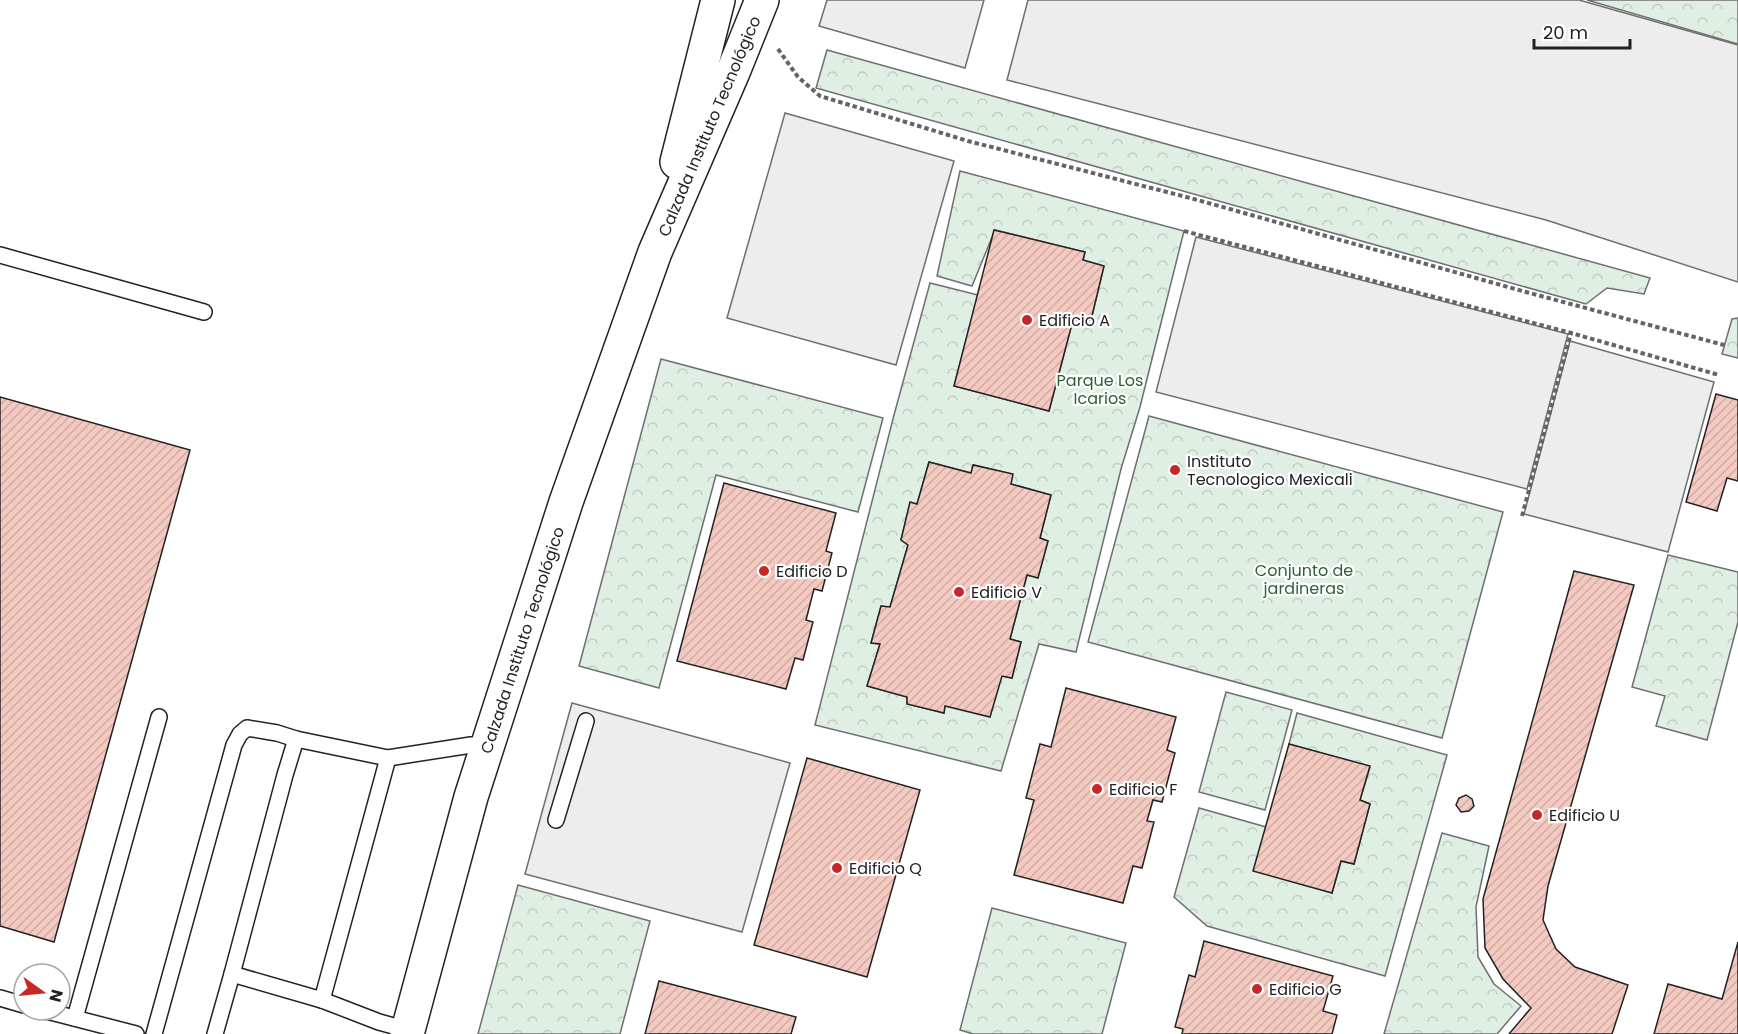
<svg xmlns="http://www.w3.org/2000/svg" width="1738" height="1034" viewBox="0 0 1738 1034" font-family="Poppins,sans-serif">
<defs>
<pattern id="park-crowns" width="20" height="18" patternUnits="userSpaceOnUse" patternTransform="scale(1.5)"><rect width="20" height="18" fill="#e0efe3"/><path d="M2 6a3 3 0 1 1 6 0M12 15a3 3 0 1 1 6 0" fill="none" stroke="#c0cdc2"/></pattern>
<pattern id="building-hatch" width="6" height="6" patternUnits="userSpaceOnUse" patternTransform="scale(1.5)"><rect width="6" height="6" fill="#f3c9c0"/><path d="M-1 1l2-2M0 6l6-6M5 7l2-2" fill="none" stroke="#d0aca5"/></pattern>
</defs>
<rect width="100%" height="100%" fill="#fff"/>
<g fill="url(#park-crowns)" stroke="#6f6f6f" stroke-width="1.5" fill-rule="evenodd">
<polygon points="1587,0 1738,0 1738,44"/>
<polygon points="827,50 1650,278 1644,294 1607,288 1586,304 816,88"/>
<path d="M960,171L1184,231L1140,407L1121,469L1076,652L1039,644L1001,771L815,725L894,415L930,283L978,295L954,386L1049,411L1073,320H1091L1104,266L1083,260L1085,252L995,230L972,286L937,276ZM929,462L971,473L974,465L1012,474L1011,484L1051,495L1040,538L1048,541L1038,577L1027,575L1010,639L1021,642L1012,678L1002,676L945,706L944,713L907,704V697L867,686L880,644L871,643L881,606L890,607L908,545L901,540L910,503L917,504Z"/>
<polygon points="1738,318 1738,358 1722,354 1732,319"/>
<polygon points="661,359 883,418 858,512 716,475 659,688 579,666"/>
<polygon points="1149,416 1503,512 1442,738 1088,642"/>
<polygon points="1668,555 1738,572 1738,622 1707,740 1656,726 1665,696 1632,687"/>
<polygon points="1226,692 1292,710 1265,810 1199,792"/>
<polygon points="1297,713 1447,755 1385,976 1207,926 1174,897 1199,808 1266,827 1332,893 1341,861 1354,864 1370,804 1360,800 1370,767 1289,744"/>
<polygon points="1442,833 1489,846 1476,907 1478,957 1494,984 1521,1006 1497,1034 1384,1034"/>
<polygon points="518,885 650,921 620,1034 478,1034"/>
<polygon points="992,908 1126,943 1102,1034 973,1034 960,1030"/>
</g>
<g fill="#ededed" stroke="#6f6f6f" stroke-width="1.5">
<polygon points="827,0 984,0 965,68 819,26"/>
<polygon points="1028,0 1579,0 1738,45 1738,282 1546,220 1007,80"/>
<polygon points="785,113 954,161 896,365 727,318"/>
<polygon points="1196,237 1568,334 1527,489 1156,392"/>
<polygon points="1570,341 1714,382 1668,552 1524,514"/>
<polygon points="572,703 790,763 742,932 525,874"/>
</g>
<g fill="url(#building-hatch)" stroke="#222" stroke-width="1.5">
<polygon points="994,230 1085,252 1083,260 1104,266 1091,320 1073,320 1049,411 954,386"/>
<polygon points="1716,394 1738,400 1738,481 1727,478 1717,511 1686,502"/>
<polygon points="0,397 190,450 54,942 0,926"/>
<polygon points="929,462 971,473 973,465 1013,474 1011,484 1051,495 1040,538 1048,541 1038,578 1027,575 1010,639 1021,642 1012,678 1002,676 990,717 945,706 944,713 907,704 907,697 867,686 880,644 871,643 881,606 890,607 908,545 901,540 910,502 917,504"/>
<polygon points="724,483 836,513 826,551 832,553 822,591 814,589 806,620 813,622 803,660 795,658 786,689 677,661"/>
<polygon points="1574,571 1634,585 1548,886 1543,920 1556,949 1575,967 1628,985 1612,1034 1509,1034 1531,1008 1503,979 1485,948 1483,899"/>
<polygon points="1066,688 1176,717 1167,750 1175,753 1162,802 1153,800 1147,821 1154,822 1142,868 1133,866 1123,903 1014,875 1034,800 1026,798 1040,744 1051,747"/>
<polygon points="1289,744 1370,766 1360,800 1370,804 1354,864 1341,861 1332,893 1253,871"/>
<polygon points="807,758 920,790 867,977 754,945"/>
<polygon points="1466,795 1472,799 1474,806 1469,811 1461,812 1456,805 1459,798"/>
<polygon points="1204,941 1333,976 1323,1011 1337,1015 1332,1034 1182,1034 1183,1029 1175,1027 1189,975 1195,977"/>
<polygon points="1738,942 1738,1034 1654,1034 1668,984 1722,999"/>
<polygon points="659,981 796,1017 791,1034 645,1034"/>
</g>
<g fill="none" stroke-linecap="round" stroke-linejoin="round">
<defs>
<g id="lane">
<polyline points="0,255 204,312"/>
<polyline points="388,758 322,1000 379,1022 408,1030"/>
<polyline points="556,820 586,721"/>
<polyline points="0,998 24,1005"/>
<polyline points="322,1000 232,974 285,775 296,739 388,758 471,745 487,746"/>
<polyline points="43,1010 136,1034"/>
<polyline points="75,1018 159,717"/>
<polyline points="154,1034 234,745 240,734 247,728 277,733 296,739"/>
<polyline points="215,1034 232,974"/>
</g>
<g id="secondary">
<polyline points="677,162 718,0"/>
<polyline points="407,1034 471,797 566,502 655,252 733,72 762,0"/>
</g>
</defs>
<use href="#lane" stroke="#222" stroke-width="18"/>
<use href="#secondary" stroke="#222" stroke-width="36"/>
<g stroke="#646464" stroke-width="4" stroke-dasharray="4.5 3" stroke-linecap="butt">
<polyline points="778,49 798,77 820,96 968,141 1194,199 1526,292 1724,345"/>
<polyline points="1184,231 1571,333 1719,375"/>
<polyline points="1522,516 1571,333"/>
</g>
<use href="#lane" stroke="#fff" stroke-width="15"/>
<use href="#secondary" stroke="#fff" stroke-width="33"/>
</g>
<g fill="#c62828" stroke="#fff" stroke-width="2">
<circle cx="1027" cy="320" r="6"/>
<circle cx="1175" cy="470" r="6"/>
<circle cx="764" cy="571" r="6"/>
<circle cx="959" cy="592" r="6"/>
<circle cx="1097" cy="789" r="6"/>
<circle cx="1537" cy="815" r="6"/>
<circle cx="837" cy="868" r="6"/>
<circle cx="1257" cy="989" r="6"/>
</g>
<g text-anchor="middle" stroke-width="4.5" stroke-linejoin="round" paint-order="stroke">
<g font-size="16" fill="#222" stroke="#fff">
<text transform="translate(709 126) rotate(-67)" y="6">Calzada Instituto Tecnológico</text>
<text transform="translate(522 640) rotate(-72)" y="6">Calzada Instituto Tecnológico</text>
</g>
<g font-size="16" fill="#222" stroke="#fff" text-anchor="start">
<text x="1039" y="326">Edificio A</text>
<text x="1187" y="467">Instituto<tspan x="1187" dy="18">Tecnologico Mexicali</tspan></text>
<text x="776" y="577">Edificio D</text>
<text x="971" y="598">Edificio V</text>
<text x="1109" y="795">Edificio F</text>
<text x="1549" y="821">Edificio U</text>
<text x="849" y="874">Edificio Q</text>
<text x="1269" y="995">Edificio G</text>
</g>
<g font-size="16" fill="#2f5e38" stroke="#fff">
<text x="1100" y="386">Parque Los<tspan x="1100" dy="18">Icarios</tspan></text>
<text x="1304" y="576">Conjunto de<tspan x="1304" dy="18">jardineras</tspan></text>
</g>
</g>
<g transform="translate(42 992) rotate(105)"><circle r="28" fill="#ffffff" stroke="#a7a7a7" stroke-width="1.5"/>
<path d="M0-4.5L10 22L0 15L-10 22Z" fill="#c62828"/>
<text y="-9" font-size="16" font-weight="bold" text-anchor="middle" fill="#222222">N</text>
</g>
<path d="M1534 39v9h96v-9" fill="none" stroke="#222222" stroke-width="3"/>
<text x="1543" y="39" font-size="18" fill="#222222" stroke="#ffffff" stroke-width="4.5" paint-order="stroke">20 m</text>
</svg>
